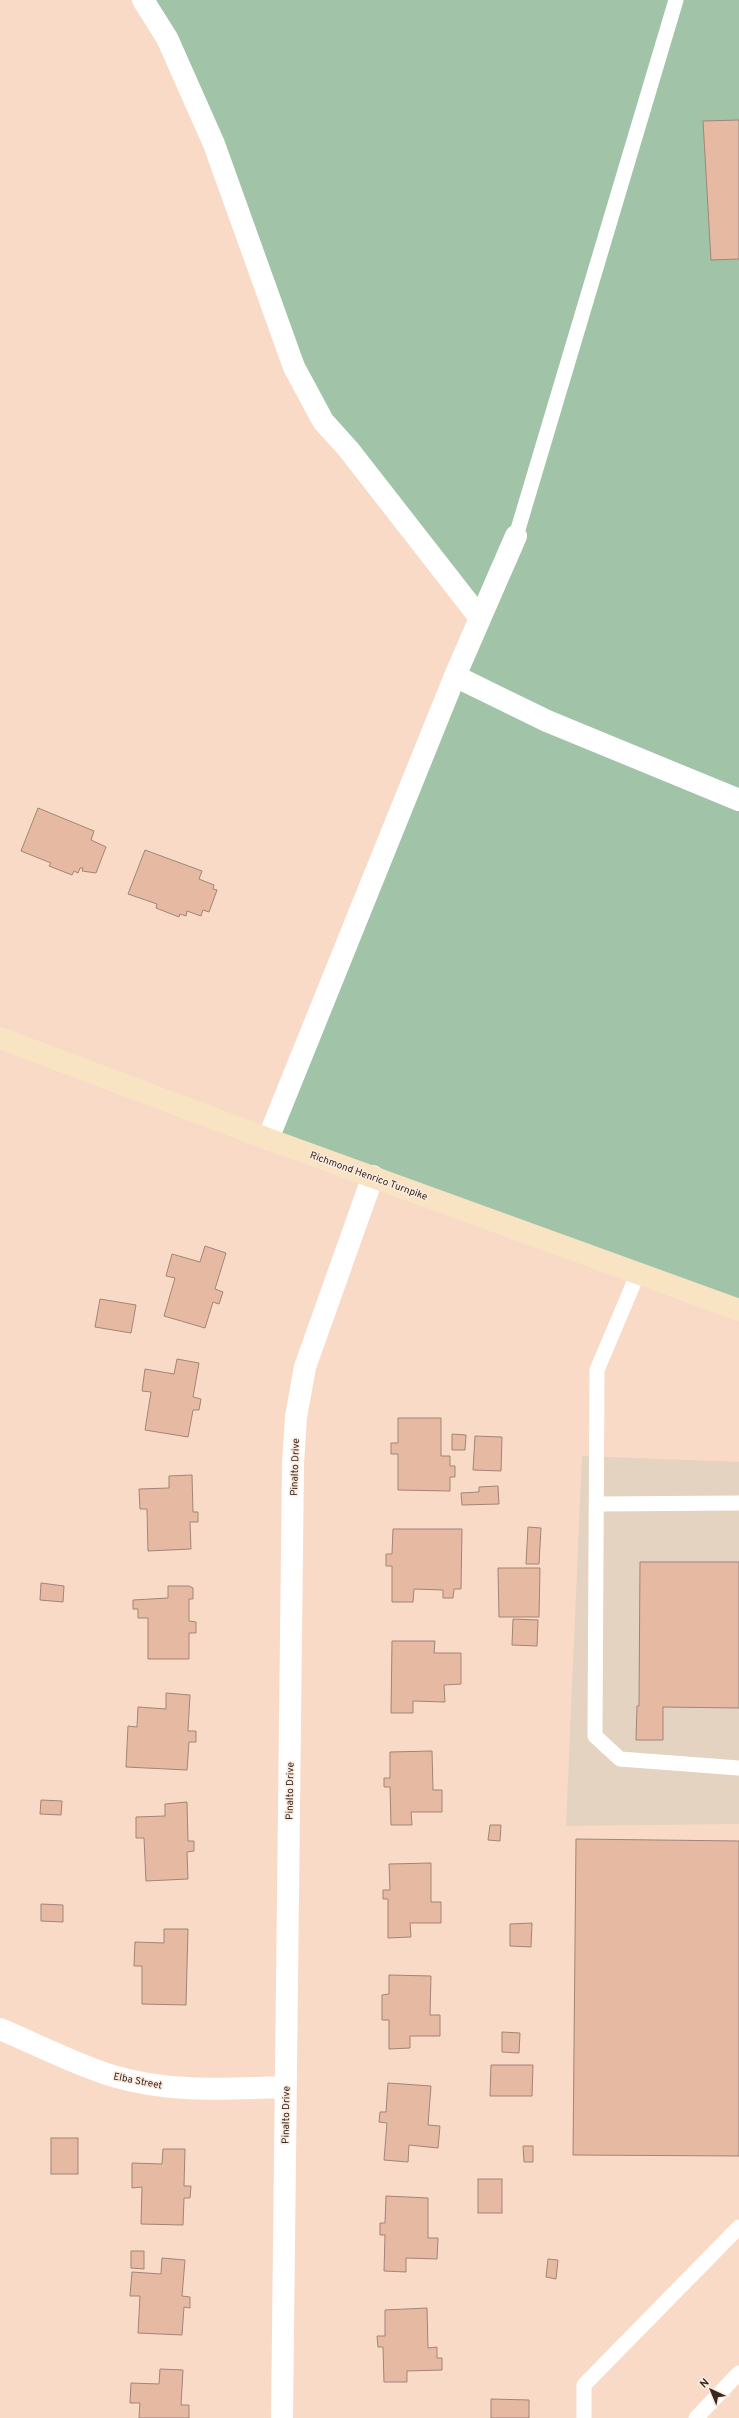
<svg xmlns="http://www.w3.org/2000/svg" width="739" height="2418" viewBox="0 0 739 2418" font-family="Overpass,sans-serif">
<rect width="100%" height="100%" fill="#f8dac7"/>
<polygon fill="#e5d3c2" points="582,1456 739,1462 739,1824 566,1826"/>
<polygon fill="#a1c4a9" points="143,0 739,0 739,1310 268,1139 480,618 323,421"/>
<g fill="#e6baa2" stroke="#a28576">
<polygon points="739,120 739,259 711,260 703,121"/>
<polygon points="38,808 94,831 91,840 106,847 96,873 82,871 83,868 80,868 78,873 74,871 72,875 49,866 51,863 21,851"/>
<polygon points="145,850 202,871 199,879 214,885 213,889 217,890 209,912 203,910 201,916 187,911 186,916 180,914 179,917 156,908 157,904 128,894"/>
<polygon points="205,1246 226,1253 215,1289 223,1292 219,1304 213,1302 205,1328 164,1316 175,1278 166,1276 172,1254 200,1262"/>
<polygon points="100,1299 136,1305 131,1333 95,1327"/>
<polygon points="177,1359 199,1363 193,1397 201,1399 199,1410 193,1410 188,1437 145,1430 151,1392 142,1391 145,1369 174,1374"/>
<polygon points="398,1418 441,1418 441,1456 450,1456 450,1466 455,1466 455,1477 450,1477 450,1491 398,1490 398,1454 391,1454 391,1443 398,1443"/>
<polygon points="452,1434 466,1435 465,1450 452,1450"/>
<polygon points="475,1436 502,1437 501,1471 473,1470"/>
<polygon points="192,1475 193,1512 198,1512 198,1522 190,1522 191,1549 148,1551 147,1509 140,1509 139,1489 169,1488 169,1476"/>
<polygon points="498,1486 499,1504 462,1505 461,1493 479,1492 479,1487"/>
<polygon points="528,1527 541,1528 539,1564 526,1564"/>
<polygon points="393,1529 462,1529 461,1589 454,1589 453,1598 443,1598 443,1590 414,1589 413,1602 392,1602 392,1566 386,1566 386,1554 392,1554"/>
<polygon points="640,1562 739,1562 739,1708 663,1707 663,1740 636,1740 637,1706 639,1706"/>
<polygon points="498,1568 540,1568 539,1617 499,1617"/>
<polygon points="41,1583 64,1586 63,1602 40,1600"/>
<polygon points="168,1586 189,1586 193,1588 193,1599 189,1599 189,1621 196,1622 196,1633 189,1633 189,1659 148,1659 148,1618 138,1618 138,1609 133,1609 133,1600 168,1598"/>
<polygon points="513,1619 538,1620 537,1646 512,1645"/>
<polygon points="392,1641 435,1641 434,1653 461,1653 461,1684 444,1685 445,1702 413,1701 413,1713 391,1713"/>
<polygon points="166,1693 190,1695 188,1731 196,1731 196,1742 189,1742 187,1770 126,1767 128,1726 137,1727 138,1707 166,1709"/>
<polygon points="432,1751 433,1790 442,1790 442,1812 411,1812 412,1825 391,1825 390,1787 384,1787 384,1778 390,1778 390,1752"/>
<polygon points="41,1800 62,1801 61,1815 40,1814"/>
<polygon points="187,1802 188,1841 194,1841 194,1851 187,1852 188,1879 146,1881 144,1838 136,1838 136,1817 165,1816 165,1804"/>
<polygon points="490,1825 501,1825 500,1841 488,1840"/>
<polygon points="576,1839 739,1841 739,2156 573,2155"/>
<polygon points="431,1863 431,1902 441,1902 441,1923 410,1923 411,1937 388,1938 388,1899 383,1899 383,1890 390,1890 389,1864"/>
<polygon points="41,1904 63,1905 63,1922 41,1921"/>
<polygon points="532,1923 531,1947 510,1946 510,1924"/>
<polygon points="164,1929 188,1929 186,2005 142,2004 142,1966 134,1966 135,1942 164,1943"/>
<polygon points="389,1975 431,1976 430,2015 440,2015 440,2036 410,2036 410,2048 389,2049 389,2020 382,2020 382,1995 389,1994"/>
<polygon points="502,2032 520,2033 519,2053 502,2052"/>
<polygon points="491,2065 533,2065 532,2096 490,2096"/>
<polygon points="388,2083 431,2086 428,2125 440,2126 438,2148 409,2145 408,2162 384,2160 387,2123 379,2122 380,2112 386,2112"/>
<rect x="51" y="2138" width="27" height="36"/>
<polygon points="523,2146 533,2146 533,2162 524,2162"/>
<polygon points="163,2149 185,2149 184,2186 191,2186 190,2198 184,2198 183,2225 141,2224 142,2187 132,2188 132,2163 162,2164"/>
<rect x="478" y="2179" width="24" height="34"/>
<polygon points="386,2196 428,2198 428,2238 438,2238 437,2259 406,2258 406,2272 384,2271 385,2235 380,2235 380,2223 385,2223"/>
<polygon points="131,2251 144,2251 144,2269 131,2268"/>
<polygon points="162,2258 185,2260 182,2296 190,2297 190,2308 184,2307 182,2335 138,2333 140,2296 130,2296 132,2272 161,2274"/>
<polygon points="548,2259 558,2260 556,2279 546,2277"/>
<polygon points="427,2308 428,2348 437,2347 437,2358 442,2358 442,2370 407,2371 407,2382 384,2382 383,2347 378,2347 377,2336 385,2336 385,2310"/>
<polygon points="160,2369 183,2370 181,2405 189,2405 189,2418 139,2418 140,2403 130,2403 131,2383 159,2384"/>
<polygon points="491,2399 529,2400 529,2418 491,2418"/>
</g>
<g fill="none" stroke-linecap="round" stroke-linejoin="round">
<g stroke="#fff" stroke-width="15">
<polyline points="516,536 676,0"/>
<polyline points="638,1273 597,1370 595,1736 620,1759 739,1768"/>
<polyline points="597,1504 739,1503"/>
<polyline points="584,2418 584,2385 739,2227"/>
<polyline points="696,2418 739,2373"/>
</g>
<g stroke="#fff" stroke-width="22">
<polyline points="143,0 167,38 214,144 294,367 323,421 349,450 480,618"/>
<polyline points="455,676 547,721 739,800"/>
<polyline points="268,1139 455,676 516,536"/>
<path d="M0,2029C36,2044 76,2065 113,2076C170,2093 226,2089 285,2087"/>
<polyline points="282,2418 293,1463 296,1417 305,1367 373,1176"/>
</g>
<polyline stroke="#f8e3c3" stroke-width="22" points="0,1038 268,1139 739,1310"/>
</g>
<g text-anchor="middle" stroke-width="3" stroke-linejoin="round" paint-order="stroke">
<g font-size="10" fill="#352922" stroke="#fceade">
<text transform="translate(369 1175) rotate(20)" y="4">Richmond Henrico Turnpike</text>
<text transform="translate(294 1467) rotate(-88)" y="4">Pinalto Drive</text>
<text transform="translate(289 1791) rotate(-89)" y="4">Pinalto Drive</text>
<text transform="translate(138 2080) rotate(11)" y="4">Elba Street</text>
<text transform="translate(285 2115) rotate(-89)" y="4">Pinalto Drive</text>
</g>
</g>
<g transform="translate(711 2390) rotate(316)" stroke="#fceade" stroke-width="3" paint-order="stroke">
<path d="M0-3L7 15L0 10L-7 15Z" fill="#352922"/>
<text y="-6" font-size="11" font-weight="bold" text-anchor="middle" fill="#352922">N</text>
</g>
</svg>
